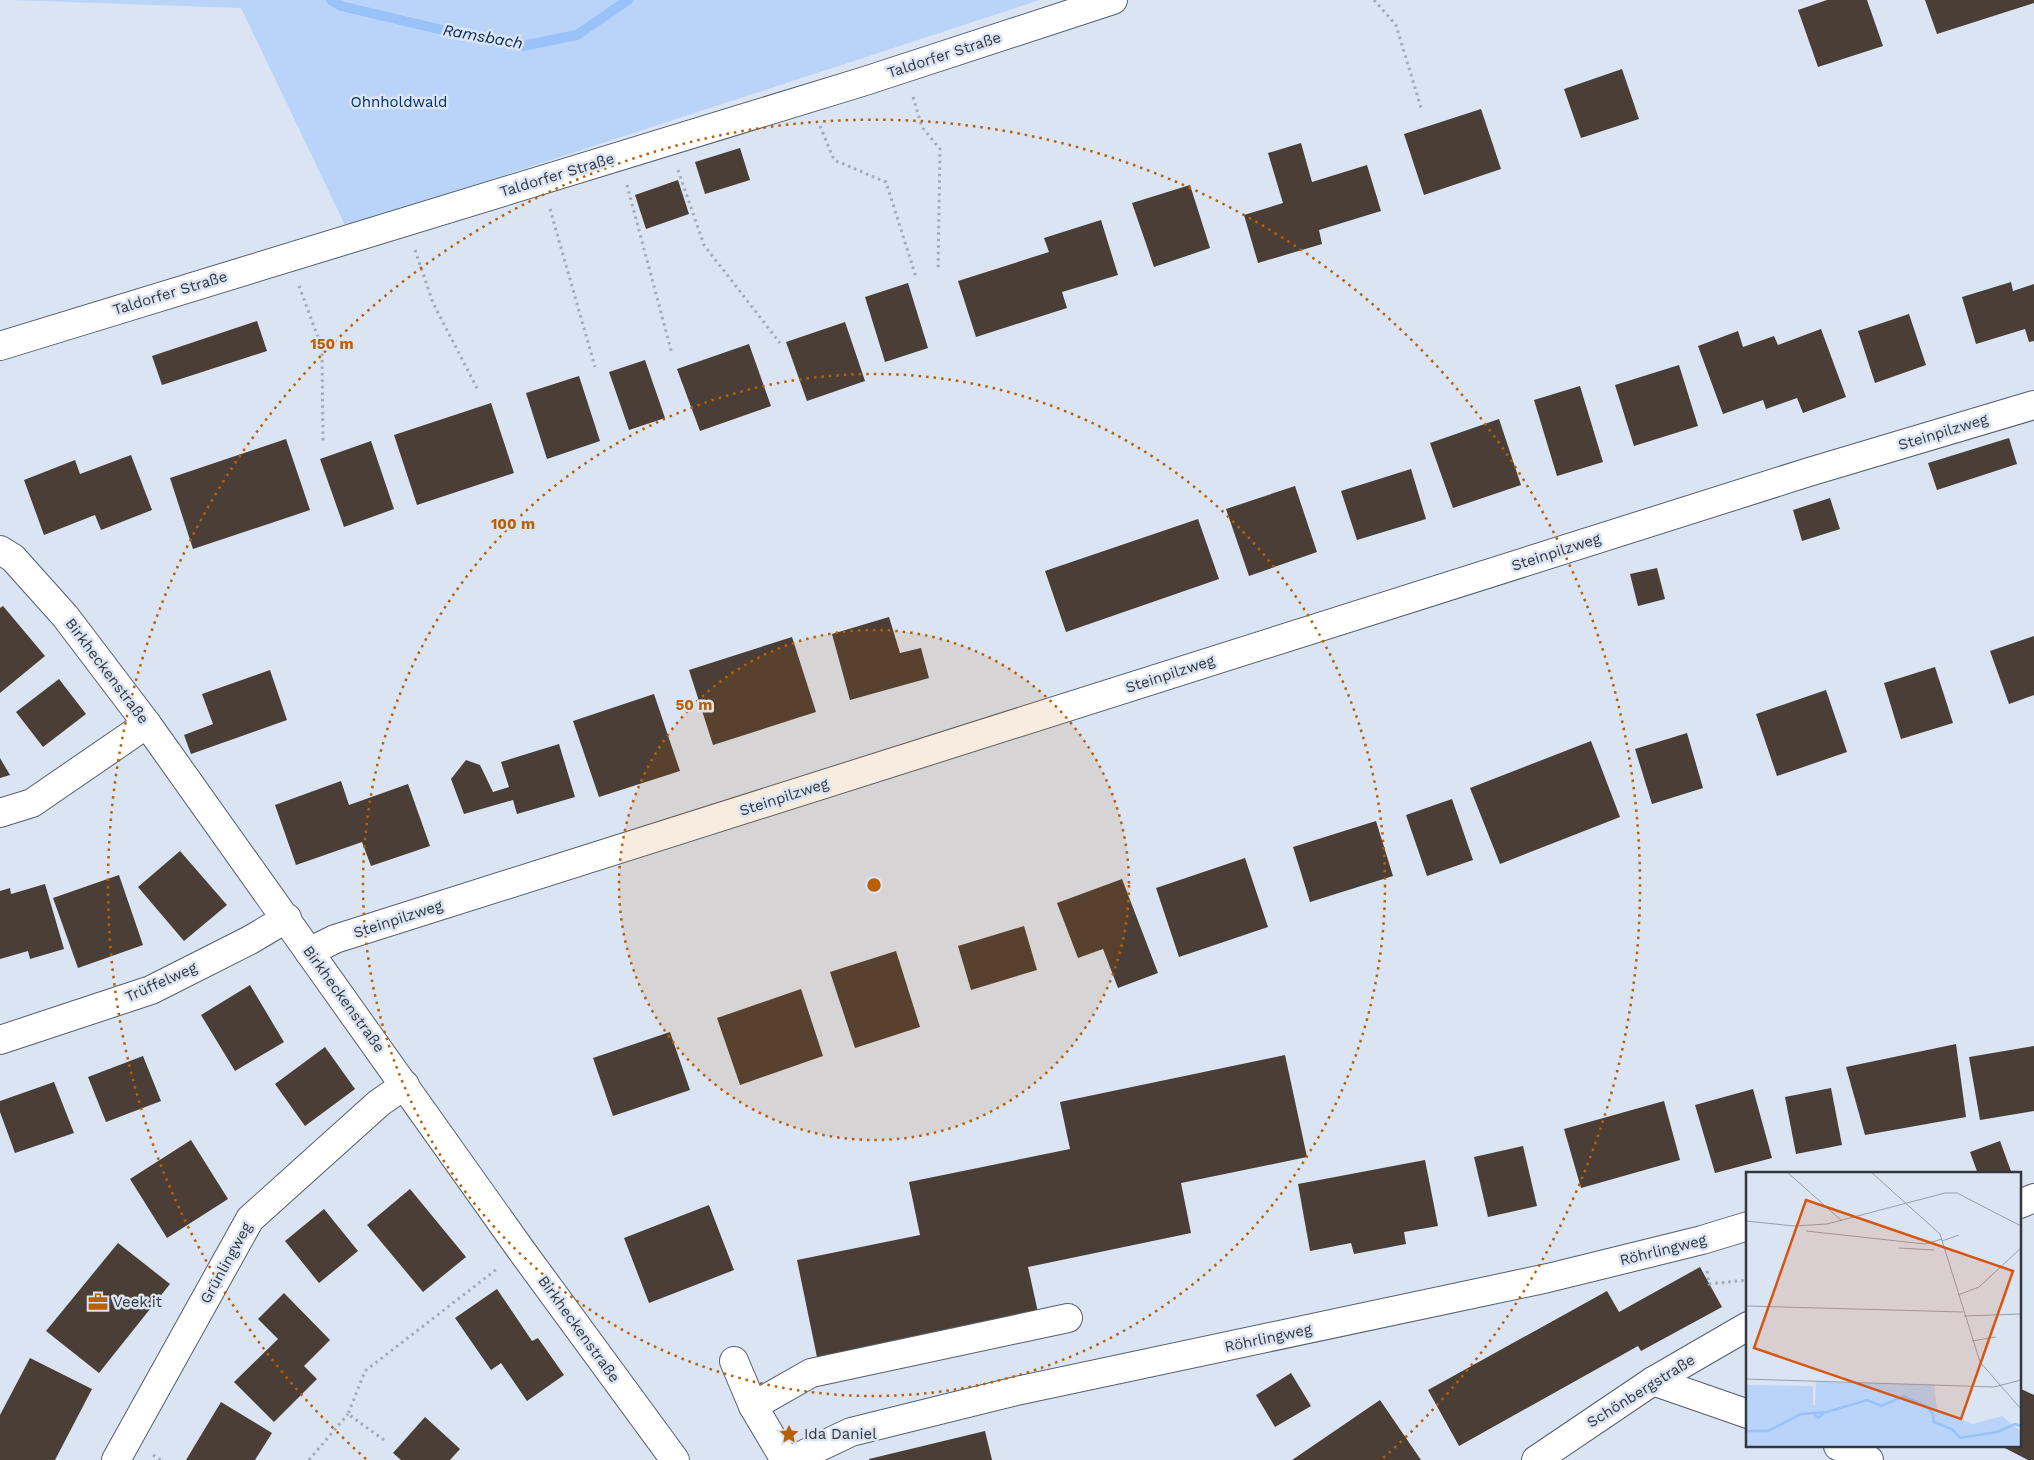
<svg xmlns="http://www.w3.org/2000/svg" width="2034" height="1460" viewBox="0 0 2034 1460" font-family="'Work Sans',sans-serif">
<rect width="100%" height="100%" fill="#dae4f2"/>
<polygon fill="#b9d4f8" points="11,0 1040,0 346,227 241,8"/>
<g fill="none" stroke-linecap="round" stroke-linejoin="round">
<polyline stroke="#99c2f8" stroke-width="10" points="331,0 341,6 468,36 522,46 577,35 628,0"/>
</g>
<g fill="#4a3e36">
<polygon points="1827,0 1867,0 1883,46 1818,67 1798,10"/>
<polygon points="1925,0 2034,0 2034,3 1937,34"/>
<polygon points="1622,69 1639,119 1581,138 1564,89"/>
<polygon points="1481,109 1501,169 1424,195 1404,134"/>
<polygon points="1301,143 1312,182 1367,165 1381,211 1319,230 1322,244 1258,263 1244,215 1283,203 1268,153"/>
<polygon points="740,148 750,180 705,194 695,162"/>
<polygon points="678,180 689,214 646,229 635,195"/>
<polygon points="1190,185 1210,248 1154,267 1132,203"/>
<polygon points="1101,220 1118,275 1062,292 1067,308 976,337 958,281 1049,252 1044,238"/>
<polygon points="2011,282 2013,291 2034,284 2034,341 2029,342 2025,329 1976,344 1962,297"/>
<polygon points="908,283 928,348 885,362 865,297"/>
<polygon points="1909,314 1926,365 1875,383 1858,331"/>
<polygon points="257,321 267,351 162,385 152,356"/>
<polygon points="845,322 865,381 807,401 786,342"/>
<polygon points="1821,329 1846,397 1803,413 1797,398 1766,409 1763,400 1723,414 1698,346 1738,331 1743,347 1774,336 1778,345"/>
<polygon points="749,344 771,406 700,431 677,369"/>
<polygon points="645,360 665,418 629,430 609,372"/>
<polygon points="1679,365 1698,426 1634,446 1615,385"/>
<polygon points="579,376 600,441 547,459 526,393"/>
<polygon points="1580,386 1603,462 1557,476 1534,400"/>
<polygon points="491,403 514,473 417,505 394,435"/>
<polygon points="1499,419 1521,485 1453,508 1430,443"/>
<polygon points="2009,438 2017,464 1937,490 1928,463"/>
<polygon points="286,439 310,510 193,549 170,478"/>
<polygon points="371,441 394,509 344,527 320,459"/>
<polygon points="131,455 152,510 101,530 95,515 44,535 24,480 75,460 80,474"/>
<polygon points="1411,469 1426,519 1357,540 1341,491"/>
<polygon points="1295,486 1317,552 1249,576 1226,509"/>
<polygon points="1830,498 1840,529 1802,541 1793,510"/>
<polygon points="1198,519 1219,579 1066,632 1045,571"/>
<polygon points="1657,568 1665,599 1638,606 1630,574"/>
<polygon points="3,606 45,656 0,693 0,608"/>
<polygon points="889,617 900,653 921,648 929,678 850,700 832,634"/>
<polygon points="2034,636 2034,695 2009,704 1990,651"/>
<polygon points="792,637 816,712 713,745 689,670"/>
<polygon points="1935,667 1953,723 1901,739 1884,683"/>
<polygon points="270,670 287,720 191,754 184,735 213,724 202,694"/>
<polygon points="59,679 86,714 43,747 16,712"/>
<polygon points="1826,690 1847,752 1777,776 1756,714"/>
<polygon points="654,694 680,771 599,797 573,721"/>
<polygon points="1687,733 1703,788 1652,804 1635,749"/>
<polygon points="1591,741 1620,817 1500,864 1470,788"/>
<polygon points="559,744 575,797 517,814 513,800 464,814 451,779 466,760 480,765 493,792 509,787 501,762"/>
<polygon points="0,758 10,775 0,778"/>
<polygon points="341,781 349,805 408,784 430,846 371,866 362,842 296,865 275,805"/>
<polygon points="1452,799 1473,860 1427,876 1406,815"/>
<polygon points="1376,821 1393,876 1310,902 1293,847"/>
<polygon points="180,851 227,905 184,941 138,887"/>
<polygon points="1245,858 1268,927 1179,957 1156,888"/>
<polygon points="119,875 143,945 78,968 53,898"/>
<polygon points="1122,879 1158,973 1118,988 1103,949 1078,958 1057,903"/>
<polygon points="45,884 64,949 30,959 28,951 0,959 0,891 10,888 11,894"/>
<polygon points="1024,926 1037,970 971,990 958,946"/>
<polygon points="896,951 920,1027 855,1048 830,972"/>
<polygon points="250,985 284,1042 235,1071 201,1015"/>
<polygon points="801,989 823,1056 740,1085 717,1018"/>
<polygon points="670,1032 690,1090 613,1116 593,1058"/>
<polygon points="1956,1044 1966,1117 1865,1135 1846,1067"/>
<polygon points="2034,1046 2034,1111 1980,1120 1969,1057"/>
<polygon points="325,1047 355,1089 305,1126 275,1084"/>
<polygon points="1285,1055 1307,1157 1181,1183 1191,1233 1028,1267 1039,1317 818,1362 797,1260 920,1235 909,1182 1070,1149 1060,1102"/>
<polygon points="143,1056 161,1101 106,1122 88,1077"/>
<polygon points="54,1082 74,1133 15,1153 0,1112 0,1101"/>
<polygon points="1831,1088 1842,1145 1796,1154 1785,1097"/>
<polygon points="1753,1089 1772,1158 1715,1173 1695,1105"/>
<polygon points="1664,1101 1680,1160 1581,1188 1564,1129"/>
<polygon points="191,1140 228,1199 167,1238 130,1179"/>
<polygon points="2000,1141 2012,1174 1978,1174 1970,1152"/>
<polygon points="1523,1146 1537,1206 1488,1217 1474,1157"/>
<polygon points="1425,1160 1438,1226 1404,1232 1406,1244 1354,1254 1351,1243 1310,1251 1298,1184"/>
<polygon points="410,1189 466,1257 423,1292 367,1225"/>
<polygon points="709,1205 734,1270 649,1303 624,1238"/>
<polygon points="324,1209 358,1251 319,1283 285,1241"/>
<polygon points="118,1243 170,1284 99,1373 46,1331"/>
<polygon points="1700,1267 1722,1307 1641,1351 1638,1346 1459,1446 1428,1390 1607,1291 1619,1312"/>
<polygon points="497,1289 532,1341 538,1338 564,1375 527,1401 501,1363 491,1370 455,1318"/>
<polygon points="284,1293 330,1340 304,1366 317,1379 274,1422 234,1382 278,1339 258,1319"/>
<polygon points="30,1358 92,1389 55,1460 0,1460 0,1415"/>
<polygon points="1291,1373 1311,1406 1275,1427 1256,1395"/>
<polygon points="2021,1389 2034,1395 2034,1460 2028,1460 2001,1446 2020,1446"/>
<polygon points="1380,1400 1421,1460 1292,1460 1295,1458"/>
<polygon points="221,1402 272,1433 255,1460 186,1460"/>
<polygon points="425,1417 460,1449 450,1460 401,1460 393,1453"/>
<polygon points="985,1431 992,1460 869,1460 869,1459"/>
</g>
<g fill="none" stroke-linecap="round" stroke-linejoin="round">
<defs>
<g id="minor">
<polyline points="0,346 865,81 1113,0"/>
<polyline points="0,550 13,558 65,616 147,724 521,1250 675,1460"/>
<polyline points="0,813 32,803 147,724"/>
<polyline points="309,952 335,939 1809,472 2034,405"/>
<polyline points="0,1040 151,990 250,940 287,918"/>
<polyline points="2020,1204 2034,1198"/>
<polyline points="734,1361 753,1406 785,1460"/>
<polyline points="1653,1381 1748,1414"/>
<polyline points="753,1406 811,1373 1068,1318"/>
<polyline points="1838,1446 1869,1460"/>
<polyline points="116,1460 250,1219 379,1103 405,1085"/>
<polyline points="792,1460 851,1432 1016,1391 1548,1278 1702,1240 1748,1226"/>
<polyline points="1536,1460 1653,1381 1748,1326"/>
</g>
</defs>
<use href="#minor" stroke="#555e6a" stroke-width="30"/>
<g stroke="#a3abb6" stroke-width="3" stroke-dasharray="2.5 4" stroke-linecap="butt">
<polyline points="1374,0 1396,25 1422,111"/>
<polyline points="913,97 922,127 940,149 938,271"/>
<polyline points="820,126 834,160 886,182 916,277"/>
<polyline points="678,170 704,245 780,343"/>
<polyline points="627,185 672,354"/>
<polyline points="550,209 595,367"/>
<polyline points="415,250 433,303 478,390"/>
<polyline points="299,286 322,348 323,443"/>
<polyline points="1707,1271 1709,1284 1748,1280"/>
<polyline points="384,1440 348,1414 365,1371 497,1269"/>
<polyline points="153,1455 161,1460"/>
<polyline points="309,1460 348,1414"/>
</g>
<use href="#minor" stroke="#fff" stroke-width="28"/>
</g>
<circle cx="874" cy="885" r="255" fill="#ba5f04" fill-opacity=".12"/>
<g fill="none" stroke="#ba5f04" stroke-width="2.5" stroke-dasharray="2.5 5">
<circle cx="874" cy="885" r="255"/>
<circle cx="874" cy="885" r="511"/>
<path d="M366 1459A766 766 0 1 1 1382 1459"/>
</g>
<defs>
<symbol id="office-bare" viewBox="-9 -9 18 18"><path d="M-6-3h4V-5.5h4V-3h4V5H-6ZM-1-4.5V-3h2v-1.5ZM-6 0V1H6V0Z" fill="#ba5f04" stroke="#dae4f2" stroke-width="2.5" paint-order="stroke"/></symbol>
<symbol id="sight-bare" viewBox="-9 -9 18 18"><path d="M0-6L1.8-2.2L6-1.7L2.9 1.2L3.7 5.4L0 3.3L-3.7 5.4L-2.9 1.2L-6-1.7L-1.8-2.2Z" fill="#ba5f04" stroke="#dae4f2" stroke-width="2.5" paint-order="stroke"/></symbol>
</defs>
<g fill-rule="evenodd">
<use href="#office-bare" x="84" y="1288" width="28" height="28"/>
<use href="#sight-bare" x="775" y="1420" width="28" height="28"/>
</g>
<g text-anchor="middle" stroke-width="5" stroke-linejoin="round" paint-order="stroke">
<g font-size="15" fill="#34383e" stroke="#dae4f2">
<text transform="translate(944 55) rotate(-18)" y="5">Taldorfer Straße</text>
<text transform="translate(557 175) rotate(-17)" y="5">Taldorfer Straße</text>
<text transform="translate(170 293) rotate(-17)" y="5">Taldorfer Straße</text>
<text transform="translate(1943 432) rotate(-17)" y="5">Steinpilzweg</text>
<text transform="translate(1556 552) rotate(-18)" y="5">Steinpilzweg</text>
<text transform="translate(107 671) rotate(53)" y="5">Birkheckenstraße</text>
<text transform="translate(1170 674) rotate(-18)" y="5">Steinpilzweg</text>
<text transform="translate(784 797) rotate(-18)" y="5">Steinpilzweg</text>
<text transform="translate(398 919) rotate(-18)" y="5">Steinpilzweg</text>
<text transform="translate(161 982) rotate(-24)" y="5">Trüffelweg</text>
<text transform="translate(344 999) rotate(54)" y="5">Birkheckenstraße</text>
<text transform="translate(1663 1250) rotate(-14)" y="5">Röhrlingweg</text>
<text transform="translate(226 1263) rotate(-61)" y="5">Grünlingweg</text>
<text transform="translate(579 1329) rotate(54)" y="5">Birkheckenstraße</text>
<text transform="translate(1268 1338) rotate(-12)" y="5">Röhrlingweg</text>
<text transform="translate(1641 1391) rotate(-32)" y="5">Schönbergstraße</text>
</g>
<g font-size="15" fill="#00336c" stroke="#dae4f2">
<text x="399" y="107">Ohnholdwald</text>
</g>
<g font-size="15" fill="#34383e" stroke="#dae4f2" text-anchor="start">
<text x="113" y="1307">Veek.it</text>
<text x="804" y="1439">Ida Daniel</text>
</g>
<g font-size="16" font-style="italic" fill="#072a53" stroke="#dae4f2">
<text transform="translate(483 36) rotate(10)" y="6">Ramsbach</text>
</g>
</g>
<g transform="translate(1746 1172)">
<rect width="275" height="275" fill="#dae4f2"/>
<path d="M70,210L188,212L191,238L227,252L256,244L275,260V275H0V213L67,214V233H69Z" fill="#b9d4f8"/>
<path fill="none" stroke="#99c2f8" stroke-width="2.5" d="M68,241L72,246L79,240M0,259H22L55,242L81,240L121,228L135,234L158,224L181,235L187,242L188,250L206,257L214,266L251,260L269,252L275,254"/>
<path fill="none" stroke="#989faa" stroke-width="1" d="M41,0L96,49M125,0L194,62L234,190L275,237M0,49L48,54L81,52L199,21H211L275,54M60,59L179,72L196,67M196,69L213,63M153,76L188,78M212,123L233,115L275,76M0,134L217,140M218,144L275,142M226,169L250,165M0,207L248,215L275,208"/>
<path fill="#d65611" fill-opacity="0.15" stroke="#d65611" stroke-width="2.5" d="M60,28L267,99L215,247L8,176Z"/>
<rect width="275" height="275" fill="none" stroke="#34383e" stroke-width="2.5"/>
</g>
<circle cx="874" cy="885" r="8" fill="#ba5f04" stroke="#dae4f2" stroke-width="2.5"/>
<g font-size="15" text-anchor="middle" font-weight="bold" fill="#ba5f04" stroke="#dae4f2" stroke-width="5" stroke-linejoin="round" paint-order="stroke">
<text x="332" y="349">150 m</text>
<text x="513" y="529">100 m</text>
<text x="694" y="710">50 m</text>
</g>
</svg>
